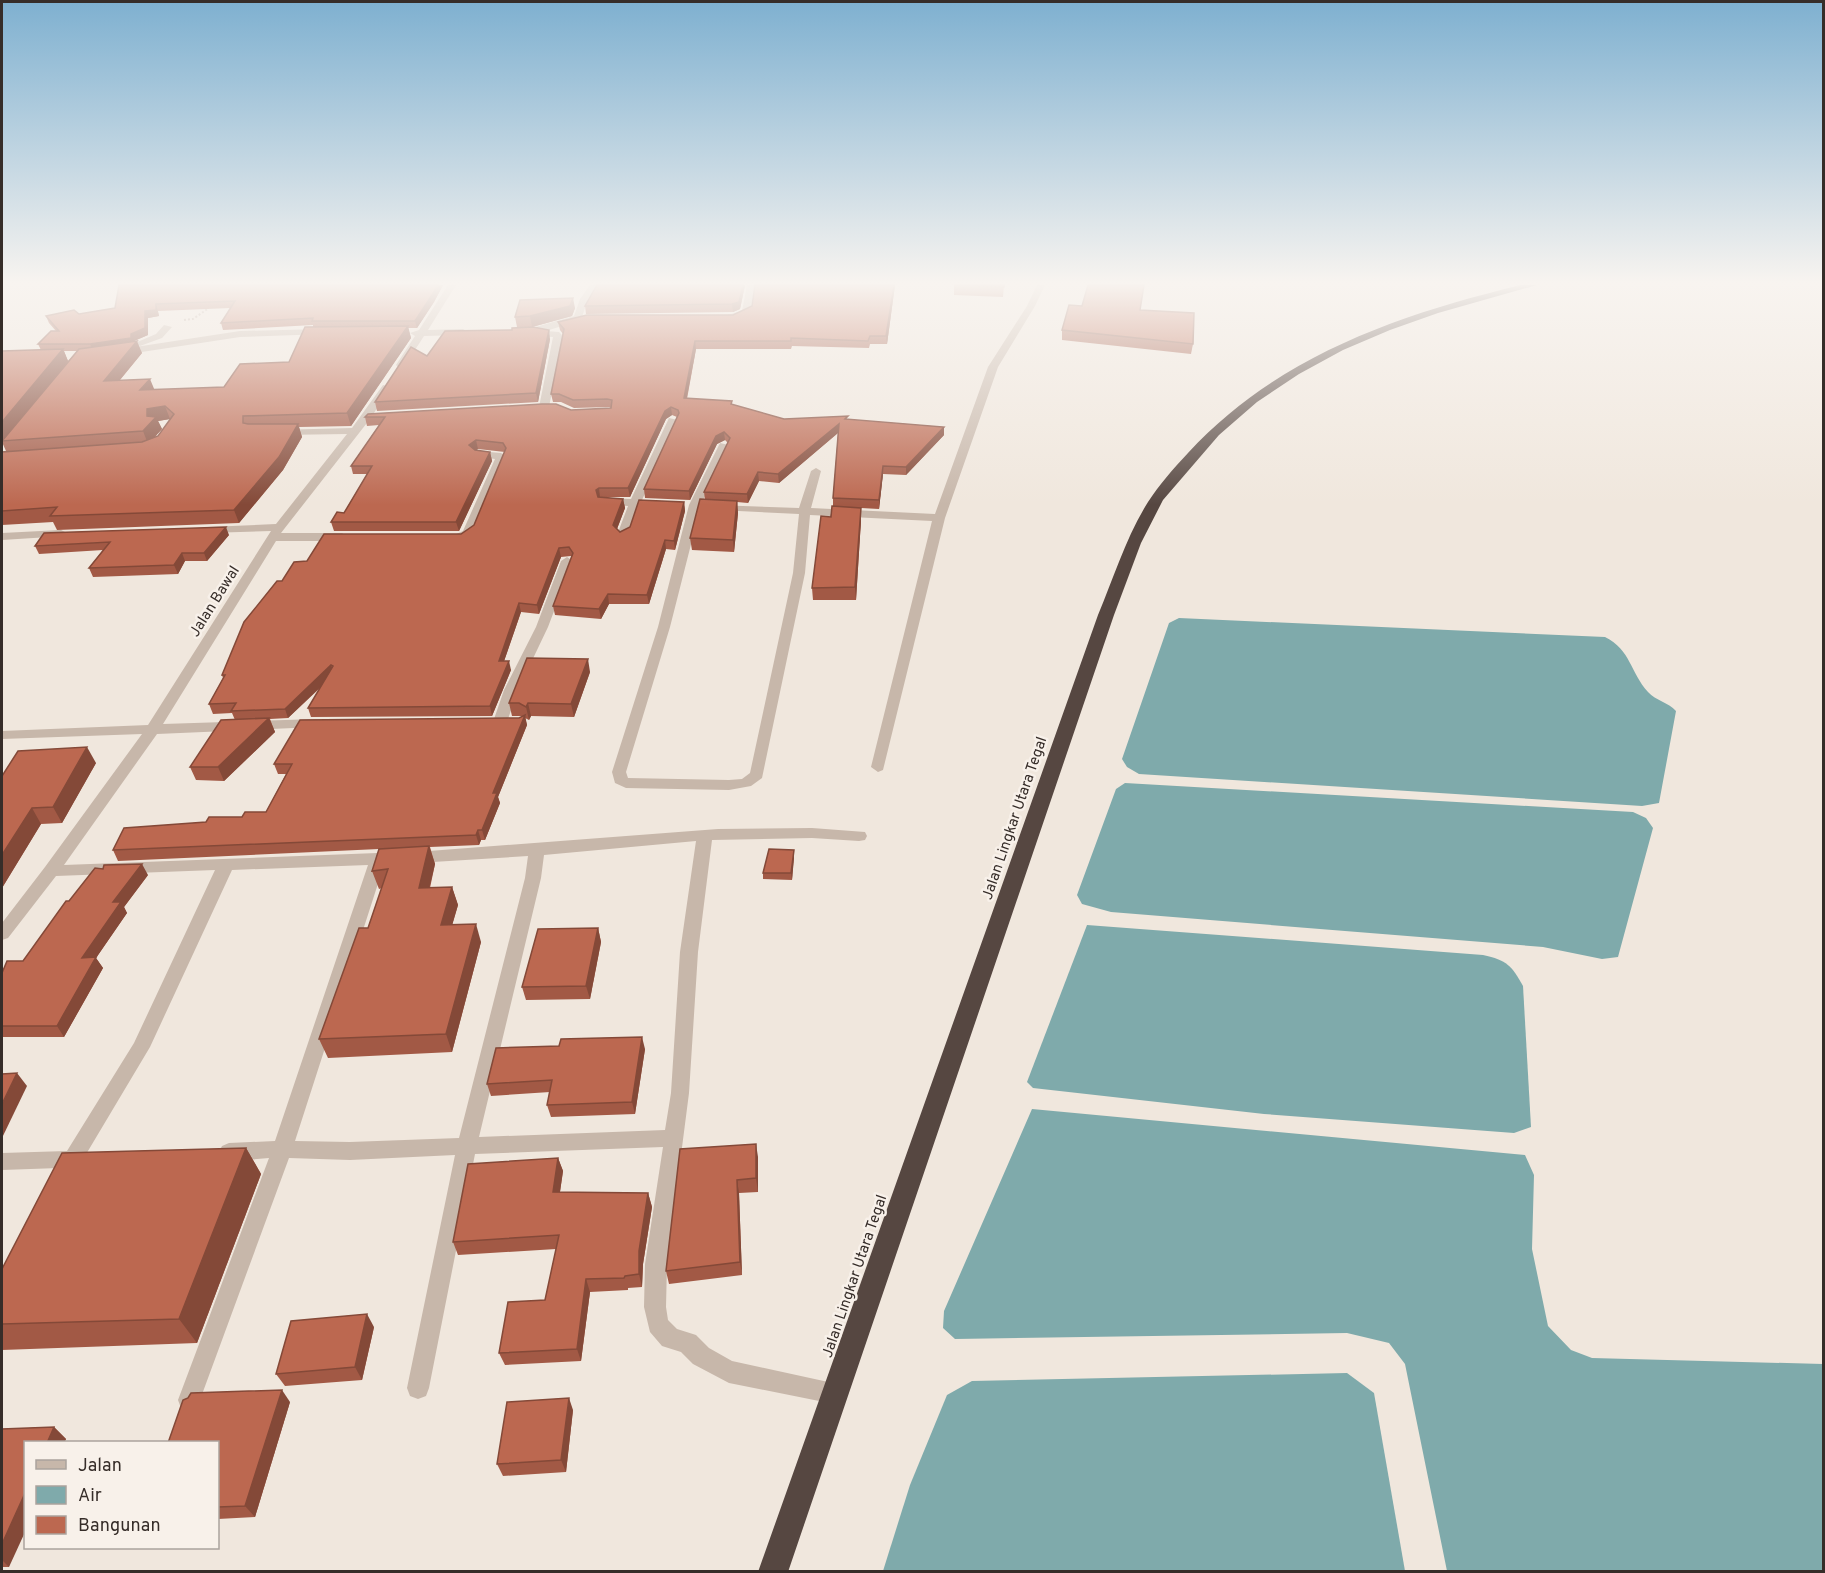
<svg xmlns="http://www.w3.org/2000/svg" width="1825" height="1573" viewBox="0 0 1825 1573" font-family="Overpass,sans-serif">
<rect width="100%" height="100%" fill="#f0e7dd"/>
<g fill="#7faaab">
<path d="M1179,618L1605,637C1631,650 1630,672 1648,692C1656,701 1668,702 1676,711L1659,803L1642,806L1139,774L1127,767L1122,759L1169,623Z"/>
<polygon points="1125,783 1633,812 1646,818 1653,828 1618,957 1602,959 1543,947 1111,912 1082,904 1077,895 1116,789"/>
<path d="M1087,925L1483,955C1507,960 1512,966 1523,986L1531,1127L1514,1133L1264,1114L1033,1088L1027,1082Z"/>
<polygon points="1032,1109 1525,1155 1534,1175 1532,1249 1548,1326 1571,1350 1592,1358 1823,1364 1823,1571 1447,1571 1405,1364 1389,1343 1347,1333 955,1339 943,1328 944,1311"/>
<polygon points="1347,1373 1374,1393 1405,1571 883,1571 910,1485 947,1395 972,1381"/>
</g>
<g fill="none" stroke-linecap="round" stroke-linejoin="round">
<polyline stroke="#b3a195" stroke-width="2" stroke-dasharray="2 2" stroke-linecap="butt" points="184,320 193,319 209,308"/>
<g fill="#c7b7aa" fill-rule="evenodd">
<polygon points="448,285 456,285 428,330 463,329 468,332 463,335 424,336 404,367 398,367 396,365 415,336 410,333 419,330"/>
<polygon points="590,285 598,285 588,299 581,320 546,331 559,332 563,336 549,407 540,409 539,407 553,337 523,335 518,332 574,316 580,299"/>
<polygon points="747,285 755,285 750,313 727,319 727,315 742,311"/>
<polygon points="1037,285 1045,285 1035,306 998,367 945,518 883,770 878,772 871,767 932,521 810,515 805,573 762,778 751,786 729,790 626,788 615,783 612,772 658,627 689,505 720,443 729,445 701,505 670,627 626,772 628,778 729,780 742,779 750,773 793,573 799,514 718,510 712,507 714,505 799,508 811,471 816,468 821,471 811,508 935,514 988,367 1027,306"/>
<polygon points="164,325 172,327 162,338 140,346 135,343 156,334"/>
<polygon points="322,329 325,330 325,334 240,337 122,355 117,352 122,349 240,331"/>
<path d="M383,385L391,387L370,419L281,533H342L348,537L342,541H276L163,724L316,719L323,723L316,727L157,734L64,865L429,851L718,829L812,828L865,832L867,836L865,840L859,841L812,838L712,840L698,952L689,1093L667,1264L666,1307L668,1320L677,1329L696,1335L709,1348L732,1361L842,1385L845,1393L842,1401L834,1404L729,1383L693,1364L681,1352L662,1346L650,1332L644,1307L645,1264L663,1147L475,1154L429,1388L426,1396L418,1399L410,1396L407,1388L455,1155L350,1160L289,1158L197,1408L189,1411L181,1408L178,1400L269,1158L229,1161L222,1158L219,1152L222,1146L229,1143L275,1141L368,865L232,870L150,1047L85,1156L83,1165L68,1175L61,1172L59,1168L2,1170V1153L67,1151L134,1043L215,870L56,876L8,938L2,940V923L45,867L142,734L2,739V731L148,725L271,531L208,533L202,530L208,527L276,524L347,434L280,435L276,434V430L352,428ZM696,841L680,952L671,1093L665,1130L479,1137L541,878L544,855ZM528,856L525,878L459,1138L350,1142L295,1141L384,865Z"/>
<polygon points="669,418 678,420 642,500 658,501 664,504 658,507 639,506 629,535 623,539 619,537 617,535 628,506 604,504 598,501 604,498 631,499"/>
<polygon points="478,451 501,453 506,456 474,533 467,539 452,540 452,536 463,531 495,459 474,456 474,452"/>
<polygon points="61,530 65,532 65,536 2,540 2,533"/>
<polygon points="567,557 573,561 548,627 518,690 507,722 500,726 495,725 493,722 504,690 536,627 561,561"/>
</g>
<path fill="#564741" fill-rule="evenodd" d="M1521,285H1537L1438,313L1390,330L1343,350L1299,374L1257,402L1219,435L1163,500L1141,543L1114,615L788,1572H758L1098,615C1114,577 1126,537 1148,502C1159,485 1174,468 1188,453C1276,357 1397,315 1521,285Z"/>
</g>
<g fill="#a25945" fill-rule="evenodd">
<path d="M119,285H443L434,302L417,328H408L411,338L351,426L299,427L302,437L283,470L239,523L57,530L53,522L2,525V452L6,451L2,442L41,350L38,344L56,331L49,323L46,316L79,314L115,308ZM230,308L221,323L223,330L313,325V327L289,362L224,387L154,390L120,380L142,353L134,341L148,335V318L159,316L158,311ZM64,351H78L68,361ZM170,419L158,436L154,438L162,429L158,421Z"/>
<polygon points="745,285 740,309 733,312 586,314 585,306"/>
<polygon points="755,285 895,285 887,344 870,344 869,348 792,346 791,349 696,349 687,399 732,405 784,419 849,419 944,435 906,475 883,474 879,509 861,508 861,520 856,600 813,600 812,588 833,506 833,498 838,433 779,483 759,481 748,503 737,502 738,513 734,552 692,550 690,538 705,500 704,492 728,443 725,440 717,444 690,500 645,498 644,489 677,417 672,415 666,419 630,497 600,497 623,499 625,508 617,529 620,532 684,502 685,511 675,550 666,549 649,604 609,604 601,619 555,615 553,606 572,557 571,556 561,557 539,614 521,612 504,661 511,670 492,716 311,717 308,708 320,688 288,718 270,719 275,732 224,781 196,780 190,767 235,720 232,713 213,714 209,704 223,678 222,675 282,581 307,561 461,534 474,525 505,452 478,449 475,451 490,452 492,461 459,531 334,531 331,522 344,513 367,474 353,474 351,466 379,425 367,426 365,417 571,410 611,408 609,407 574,408 561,402 553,402 551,394 563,334 560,330 558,322 733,315 752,306"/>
<polygon points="954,285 1004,285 1003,297 954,295"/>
<polygon points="575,308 572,316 532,327 517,327 515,317"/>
<polygon points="1140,310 1193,344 1191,354 1062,340 1062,330"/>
<polygon points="550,339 538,402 377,411 375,402 427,356"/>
<polygon points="229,535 207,561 185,561 178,574 93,577 89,568 103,550 39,554 35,546"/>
<polygon points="590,672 574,717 531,716 529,720 525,718 527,725 498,797 500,803 485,840 481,840 479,845 430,847 435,864 430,888 452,887 458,905 452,925 481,942 452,1052 328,1058 319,1039 368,928 382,888 379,889 372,871 379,849 118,861 113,850 206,822 242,817 266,812 286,774 278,774 274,764 519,718 523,716 512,716 509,703"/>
<polygon points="96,763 62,823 41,824 2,888 2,776"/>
<polygon points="794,857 792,880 763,879 763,873"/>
<polygon points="148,875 124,907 127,913 96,958 103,968 64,1037 2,1037 2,973 23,961 69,901"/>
<polygon points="598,928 601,942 590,999 526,1000 522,987"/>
<polygon points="645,1049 635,1114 551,1117 547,1105 550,1092 491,1096 487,1084"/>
<polygon points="246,1148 261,1174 197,1343 2,1350 2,1269"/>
<polygon points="680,1149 758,1157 758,1192 739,1193 742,1275 669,1284 666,1271"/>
<polygon points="558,1158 563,1171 560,1192 648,1193 652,1207 643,1264 642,1287 628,1288 628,1290 590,1292 581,1361 505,1365 499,1353 545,1300 556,1249 458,1255 453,1242"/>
<polygon points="374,1327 362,1380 285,1386 276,1374"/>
<polygon points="290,1402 255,1517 218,1519 218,1443"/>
<polygon points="573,1410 566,1472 503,1476 497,1464"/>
<polygon points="54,1427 66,1439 64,1443 26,1443 9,1567 2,1567 2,1429"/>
</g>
<g fill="#844938">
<polygon points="438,285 443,285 434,302 417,328 415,321"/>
<polygon points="743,285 745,285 740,309 733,312 732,304"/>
<polygon points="894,285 895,285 887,344 886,336"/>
<polygon points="573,298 575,308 572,316 532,327 530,316"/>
<polygon points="156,304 159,316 148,318 148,335 134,341 134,345 93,351 90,344 131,334 145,311"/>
<polygon points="408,326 411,338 351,426 347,413"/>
<polygon points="549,330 550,339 538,402 536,393"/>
<polygon points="137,341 142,353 109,393 104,381"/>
<polygon points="695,341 696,349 685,407 684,398"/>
<polygon points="63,349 68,361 2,442 2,422"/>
<polygon points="150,379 155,391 140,390"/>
<polygon points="165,406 170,419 158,421 162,429 148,444 143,431 147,416 147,409"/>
<polygon points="671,407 672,415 666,419 630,497 628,488 665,411"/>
<polygon points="298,424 302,437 283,470 239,523 234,510"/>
<polygon points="839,424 839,432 779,483 778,474"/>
<polygon points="944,427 944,435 906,475 906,467"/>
<polygon points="724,432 725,440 717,444 690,500 689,491 716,436"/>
<polygon points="476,440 478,449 471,453 469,445"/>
<polygon points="490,452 492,461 459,531 456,522"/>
<polygon points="883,466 883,474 879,509 879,500"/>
<polygon points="758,472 759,481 748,503 747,494"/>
<polygon points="599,488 600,497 598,499 596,490"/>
<polygon points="623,499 625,508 615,534 613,525"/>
<polygon points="737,501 738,513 734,552 733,540"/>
<polygon points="684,502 685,511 675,550 674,541"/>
<polygon points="861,508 861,520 856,600 855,587"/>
<polygon points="226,527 229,535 207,561 204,553"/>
<polygon points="665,540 666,549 649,604 647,595"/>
<polygon points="559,548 561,557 539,614 537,605"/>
<polygon points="182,553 185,561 178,574 174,565"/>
<polygon points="608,594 609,604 601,619 599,609"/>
<polygon points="519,603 521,612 501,670 499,661"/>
<polygon points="588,659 590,672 574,717 571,704"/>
<polygon points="509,661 511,670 492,716 490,706"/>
<polygon points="331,665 334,674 288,718 285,709"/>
<polygon points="528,703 531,716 529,720 526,707"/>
<polygon points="525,715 527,725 498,797 500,803 485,840 482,830 493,793"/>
<polygon points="269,718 275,732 224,781 218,767"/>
<polygon points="87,747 96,763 62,823 53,807"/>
<polygon points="32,808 41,824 2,888 2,855"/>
<polygon points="478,830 481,840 479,845 476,835"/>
<polygon points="429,846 435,864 425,906 419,888"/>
<polygon points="794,850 794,857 792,880 791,873"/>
<polygon points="142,864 148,875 124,907 127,913 96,958 103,968 64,1037 57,1026 82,958 113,902"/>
<polygon points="452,887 458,905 447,943 441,925"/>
<polygon points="476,924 481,942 452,1052 446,1034"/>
<polygon points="598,928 601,942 590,999 586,986"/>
<polygon points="642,1037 645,1049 635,1114 632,1102"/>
<polygon points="17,1073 27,1086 2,1138 2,1104"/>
<polygon points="756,1144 758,1157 758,1192 756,1178"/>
<polygon points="246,1148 261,1174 197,1343 179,1319"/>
<polygon points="558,1158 563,1171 558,1205 553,1192"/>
<polygon points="737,1180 739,1193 742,1275 740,1262"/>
<polygon points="648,1193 652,1207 643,1264 642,1287 639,1274 639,1251"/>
<polygon points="586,1279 590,1292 581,1361 577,1349"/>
<polygon points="367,1314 374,1327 362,1380 355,1367"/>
<polygon points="282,1390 290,1402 255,1517 245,1506"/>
<polygon points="569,1398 573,1410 566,1472 561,1460"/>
<polygon points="54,1427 66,1439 64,1443 47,1443"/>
<polygon points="26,1491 26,1530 9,1567 2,1560 2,1544"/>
</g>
<g fill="#bc6850" stroke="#844938" stroke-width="1.5">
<polygon points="119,285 438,285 432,295 415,321 312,321 313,318 221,323 235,301 156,304 156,310 145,311 145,328 131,334 131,338 90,344 38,344 51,331 59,331 46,316 74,310 79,314 115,308"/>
<polygon points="597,285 743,285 739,302 732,304 585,306"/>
<polygon points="755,285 894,285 886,336 870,336 868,341 791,338 791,341 695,341 684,398 732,401 731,404 784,419 848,416 845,419 944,427 906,467 883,466 879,500 833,498 839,424 778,474 758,472 747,494 704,492 730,438 724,432 716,436 689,491 644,489 679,413 678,410 671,407 665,411 628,488 599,488 596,490 598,497 623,499 613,525 620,532 630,527 639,500 684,502 674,541 665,540 647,595 608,594 599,609 553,606 573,553 569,547 559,548 537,605 519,603 499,661 509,661 490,706 308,708 333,666 331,665 285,709 231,711 236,703 209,704 225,675 222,675 244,622 277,581 282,581 294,562 307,561 324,534 461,534 474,525 506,448 503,443 476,440 469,445 475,450 490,452 456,522 331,522 337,512 344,513 372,466 351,466 385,417 365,417 368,414 542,404 556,404 571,410 611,408 612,400 607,399 573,400 559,394 551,394 564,329 558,322 587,315 733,315 752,306"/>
<polygon points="954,285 1004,285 1004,287"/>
<polygon points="1088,285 1144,285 1140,310 1194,313 1193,344 1062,330 1069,305 1082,306"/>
<polygon points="573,298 570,306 530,316 515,317 520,300"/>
<polygon points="408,326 347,413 243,416 243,423 248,424 298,424 279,457 234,510 50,516 57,507 2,511 2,452 142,442 158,436 174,414 165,406 147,409 147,416 156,417 143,431 2,441 79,349 137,341 104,381 150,379 140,390 224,387 240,364 289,362 305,327"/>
<polygon points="533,327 549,330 536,393 375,402 411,347 427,356 445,331 512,330 512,328"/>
<polygon points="63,349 2,422 2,351"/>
<polygon points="700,499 737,501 733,540 690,538"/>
<polygon points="832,506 861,508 855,587 812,588 821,516 831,517"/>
<polygon points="226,527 204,553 182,553 174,565 89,568 110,542 35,546 44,533"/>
<polygon points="527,658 588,659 571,704 528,703 526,707 519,703 509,703"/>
<polygon points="525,715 493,793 497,793 482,830 478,830 476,835 113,850 124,828 206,822 209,817 242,817 245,812 266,812 292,764 274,764 300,720 519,718"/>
<polygon points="269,718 218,767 190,767 221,720"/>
<polygon points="87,747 53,807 32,808 2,855 2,776 18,751"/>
<polygon points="429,846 419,888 452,887 441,925 476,924 446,1034 319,1039 359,928 368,928 388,869 372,871 379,849"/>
<polygon points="769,849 794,850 791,873 763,873"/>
<polygon points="142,864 113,902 121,902 82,958 96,957 57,1026 2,1026 2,973 7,961 23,961 66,901 69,901 95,868 103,869 104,865"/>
<polygon points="598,928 586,986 522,987 538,929"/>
<polygon points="642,1037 632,1102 547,1105 552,1080 487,1084 496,1048 559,1046 561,1039"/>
<polygon points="17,1073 2,1104 2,1074"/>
<polygon points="756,1144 756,1178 737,1180 740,1262 666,1271 680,1149"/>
<polygon points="246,1148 179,1319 2,1324 2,1269 62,1153"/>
<polygon points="558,1158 553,1192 648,1193 639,1251 639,1274 625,1276 624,1278 586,1279 577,1349 499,1353 508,1302 545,1300 559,1235 453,1242 468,1164"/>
<polygon points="367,1314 355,1367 276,1374 291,1321"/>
<polygon points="282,1390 245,1506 218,1507 218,1443 168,1443 183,1400 188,1398 191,1393"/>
<polygon points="569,1398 561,1460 497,1464 507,1402"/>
<polygon points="54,1427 47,1443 26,1443 26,1491 2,1544 2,1429"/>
</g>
<linearGradient id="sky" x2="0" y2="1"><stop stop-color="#7eb0d0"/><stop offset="0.56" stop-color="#f8f4f0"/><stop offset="1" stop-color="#f8f4f0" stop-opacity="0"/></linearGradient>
<rect width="1825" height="505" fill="url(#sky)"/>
<g text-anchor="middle" stroke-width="5" stroke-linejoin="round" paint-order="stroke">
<g font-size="15" fill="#362d29" stroke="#f8f1ea">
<text transform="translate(214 601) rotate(-58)" y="5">Jalan Bawal</text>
<text transform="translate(1014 818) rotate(-71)" y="5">Jalan Lingkar Utara Tegal</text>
<text transform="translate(854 1276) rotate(-71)" y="5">Jalan Lingkar Utara Tegal</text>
</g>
</g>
<rect width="1825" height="1573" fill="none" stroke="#362d29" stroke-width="6"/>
<rect x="24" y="1441" width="195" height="108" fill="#f8f1ea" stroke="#aaa39d" stroke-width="1.5"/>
<rect x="36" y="1460" width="30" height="9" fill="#c7b7aa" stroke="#aaa39d" stroke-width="1.5"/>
<text x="78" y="1471" font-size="18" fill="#362d29">Jalan</text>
<rect x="36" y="1486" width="30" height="18" fill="#7faaab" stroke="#aaa39d" stroke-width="1.5"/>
<text x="78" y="1501" font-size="18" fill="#362d29">Air</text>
<rect x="36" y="1516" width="30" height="18" fill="#bc6850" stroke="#aaa39d" stroke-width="1.5"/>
<text x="78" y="1531" font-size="18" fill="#362d29">Bangunan</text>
</svg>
